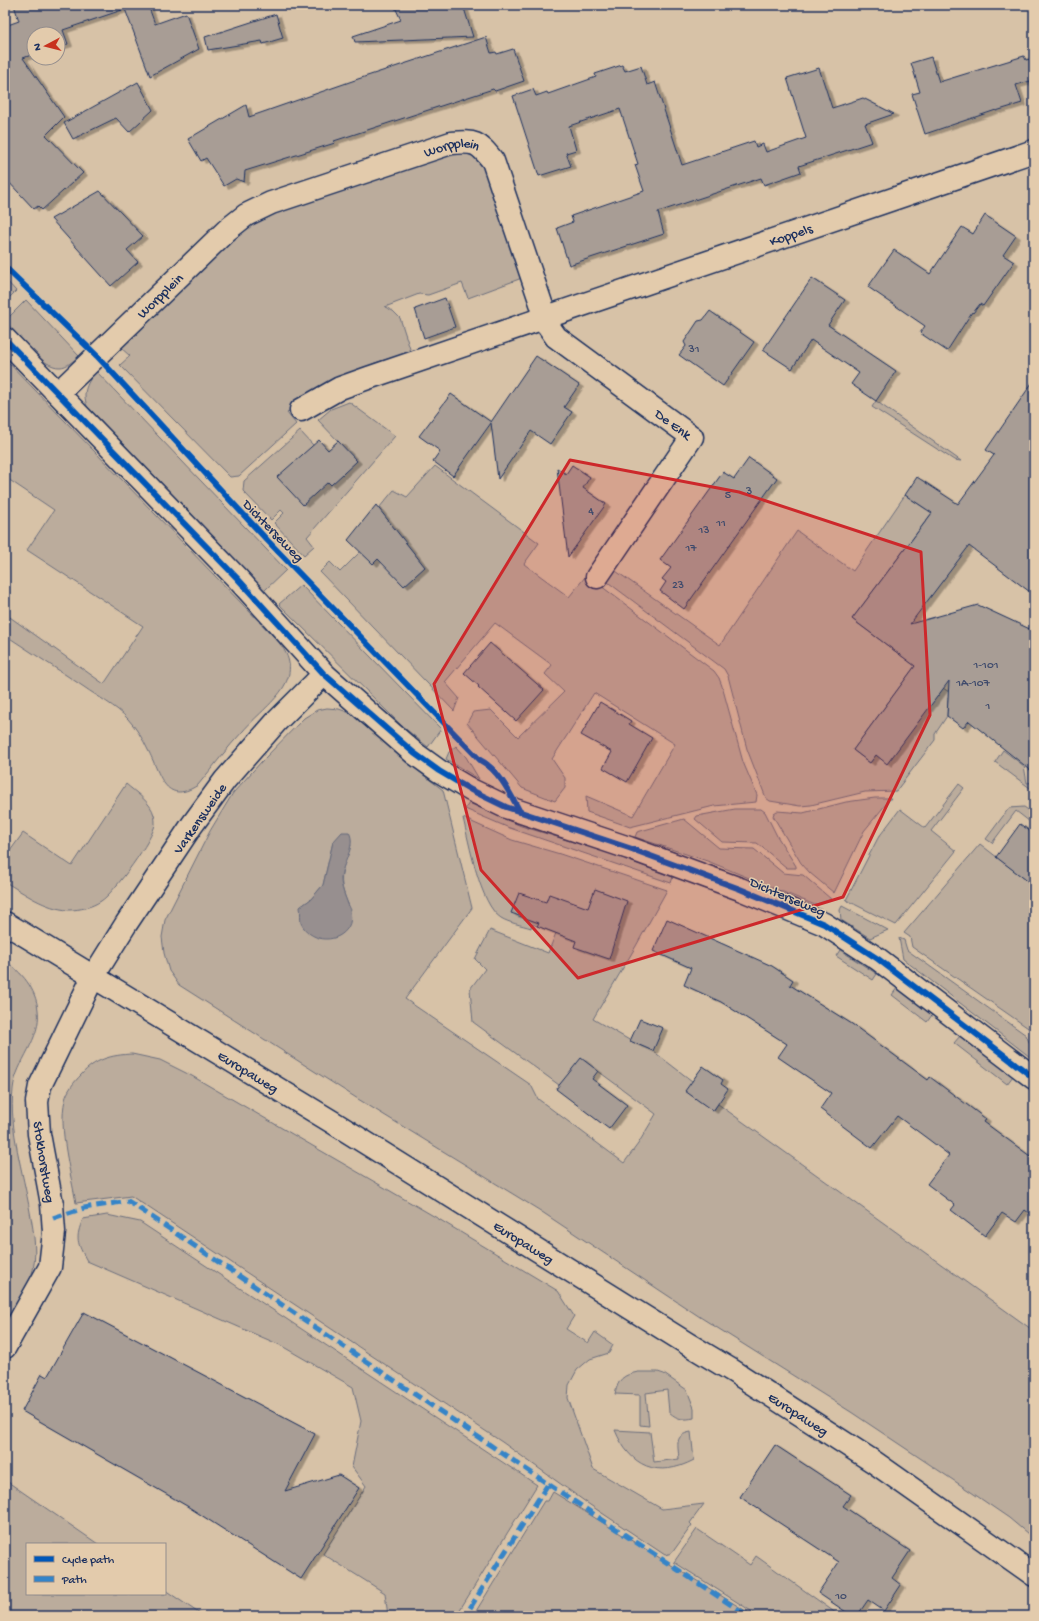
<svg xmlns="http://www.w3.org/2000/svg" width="1039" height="1621" viewBox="0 0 1039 1621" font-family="'Gochi Hand',sans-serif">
<defs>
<filter id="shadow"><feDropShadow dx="4.5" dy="2.5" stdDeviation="0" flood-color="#0004"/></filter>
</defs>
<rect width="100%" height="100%" fill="#d7c2a7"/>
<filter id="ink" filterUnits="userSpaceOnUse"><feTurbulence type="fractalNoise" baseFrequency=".025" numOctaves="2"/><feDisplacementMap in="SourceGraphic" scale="8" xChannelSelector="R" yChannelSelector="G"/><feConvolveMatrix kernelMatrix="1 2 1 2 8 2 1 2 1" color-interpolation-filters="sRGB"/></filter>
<g filter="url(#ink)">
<g fill="#bbac9c" stroke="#6b6e7d" fill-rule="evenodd">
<path d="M459,152C475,155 479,158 488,172L522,278L468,298L462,283L428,295L419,294L385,307L393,311L400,318L411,352L375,363L359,371L299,403L287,413L296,424L239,476L230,477L120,365L130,356L120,347L211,257L247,227L269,215Z"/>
<polygon points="5,279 16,291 5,302"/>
<path d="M26,300L79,356C73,361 67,367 60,367C42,368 19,336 7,323L9,317Z"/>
<path d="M5,359L276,639C312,679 267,703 243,731C227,748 213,767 198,785C164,807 160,772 148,750C143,739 136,728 128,719C116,706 98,697 84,687C57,669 31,652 5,635V618L7,615L104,684L143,626L27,550L54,510L5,477Z"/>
<path d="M96,371L286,570L265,590L87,406C82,392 87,383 96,371Z"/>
<polygon points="876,401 961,461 954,460 872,407"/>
<polygon points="349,402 395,436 307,537 314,546 304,555 274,523 284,513 281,510 271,520 243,491 244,481 300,431 313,445 328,450 338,441 318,420 331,409"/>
<polygon points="435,466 539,543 524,564 569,597 585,577 600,588 601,586 714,671 719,678 722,686 743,762 757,795 756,802 714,806 630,827 587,812 586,796 633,816 675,744 594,693 552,759 565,778 565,788 555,801 522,788 467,723 473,712 491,710 518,737 564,692 545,674 552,665 495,623 445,682 459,698 454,711 320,572 330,562 340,572 360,552 379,508 394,490 407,497"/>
<polygon points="905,495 926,509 943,498 852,619 915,666 853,750 870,763 876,755 887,763 943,688 949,692 956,686 948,697 947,716 935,734 935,740 896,791 865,792 811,805 800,806 770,801 766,798 747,749 728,676 724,669 605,580 613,569 720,645 797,531 853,571"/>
<polygon points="301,585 441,729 428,747 402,726 279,604"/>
<path d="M327,708L339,709L350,713L408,763L443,790L472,908L405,999L531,1085L538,1099L624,1163L638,1144L656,1114L598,1071L559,1085L473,1022L470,989L485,969L475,959L490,930L548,953L556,933L532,924L531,928C522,925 509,923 501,918C480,905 469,842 463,818L512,840L560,854L667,890L636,946L593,1019L631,1041L653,1051L692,1081L713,1111L718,1104L1034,1331V1539L1009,1518L971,1492L851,1412L700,1317L539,1210L358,1099L179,985L169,971L164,953L162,937L165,920L210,831L233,793L262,761L304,718L317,710ZM333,842L351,845C340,874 337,882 351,910L300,907L311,899L323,885Z"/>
<polygon points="456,746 466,757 479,779 446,759 449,752"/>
<polygon points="1003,750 1024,766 1027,783 1034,782 1034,791 995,762"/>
<path d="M126,784C135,792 151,802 154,815C155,818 155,822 155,824C154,838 114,893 101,901C92,907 80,910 69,910C45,909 24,893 5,882V848L10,851L23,833L72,866Z"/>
<polygon points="959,784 964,788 931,831 956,851 896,925 846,900 878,838 900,809 925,828"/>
<polygon points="875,798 891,798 864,831 834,893 810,873 801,863 773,816 774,813 777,811 803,813 846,802"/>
<polygon points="469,803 521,826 606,852 673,877 671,883 507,827 465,809"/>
<polygon points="1024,807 1034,814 1034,825 1016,811 992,843 986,839 1009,808"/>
<polygon points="735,809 761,809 765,812 777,836 796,866 796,868 787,868 757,843 722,842 695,819 697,816"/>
<polygon points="684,819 719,848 754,849 783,873 803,875 831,899 815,905 710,862 635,837 637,832"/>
<polygon points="980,844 1034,886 1034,1037 1031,1030 912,947 910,937 904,933"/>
<polygon points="842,906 888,930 870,938 841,920 840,910"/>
<polygon points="899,938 904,940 907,950 1026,1035 1029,1042 1034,1046 1034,1060 903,959"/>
<polygon points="840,950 877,974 873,980 836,956"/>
<path d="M5,961C22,972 36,989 38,1010C42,1039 16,1061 13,1089C9,1130 23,1171 30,1212C34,1233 38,1257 31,1277C25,1293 14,1308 5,1322Z"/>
<polygon points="897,988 932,1015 927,1022 892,995"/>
<polygon points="960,1036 1013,1076 1007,1084 954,1043"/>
<path d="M132,1054L160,1060L192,1076L437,1218L558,1291L574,1316L566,1329L588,1343L595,1332L613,1345L609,1353L590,1359L577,1370L569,1385L568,1398L593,1469L662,1509L704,1504L690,1523L692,1525L672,1553L665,1555L590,1505L502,1442L131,1196L76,1203C71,1174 58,1128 65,1100C67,1091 74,1082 81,1075C95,1059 111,1055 132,1054Z"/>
<path d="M107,1215L140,1222L537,1485L456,1616H388L385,1593L323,1554L366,1486L352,1467L361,1421L353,1387L280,1345L87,1261C77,1243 75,1238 83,1219Z"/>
<path d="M638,1372H658L664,1374L687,1390L694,1408V1418C684,1420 678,1420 669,1412L667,1390L646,1393L649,1426L640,1425V1395L615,1394C618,1379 623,1375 638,1372Z"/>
<path d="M615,1430L650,1432L654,1462L679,1459C678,1444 674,1435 691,1432L694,1460C658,1479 630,1467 615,1430Z"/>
<polygon points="5,1480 98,1544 27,1544 27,1594 165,1594 165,1590 203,1616 5,1616"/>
<polygon points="553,1492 754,1616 473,1616 544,1501 548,1501"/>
<polygon points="697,1529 750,1565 756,1556 840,1616 759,1616 674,1562"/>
</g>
<path fill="#978f8f" stroke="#65697b" d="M342,832H349C357,847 341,864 341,879C341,896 358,914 347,929C335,945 309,941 301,923C300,919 301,912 300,907L311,899L323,885L333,842Z"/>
<g fill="#a89d95" stroke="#1b2f5e" filter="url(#shadow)">
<polygon points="14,5 148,5 155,24 186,13 199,49 150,76 125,9 63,30 68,44 58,47 58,34 34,34 34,54 23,58 64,117 46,135 83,173 42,210 38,206 34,209 5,178 5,26 19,21"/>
<polygon points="394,5 463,5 473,37 355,42 353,36 401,20"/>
<polygon points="276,14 283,38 263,44 262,41 208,50 205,37"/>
<polygon points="486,37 491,53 496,52 497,54 513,49 524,81 495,91 493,89 407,117 334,141 335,143 245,171 244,182 236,179 224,186 206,158 201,161 188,139 246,105 249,117 358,79"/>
<polygon points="1024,56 1026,60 1034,58 1034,80 1016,85 1022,103 996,111 996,110 925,134 912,94 920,92 911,63 931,57 939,82"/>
<polygon points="622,65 625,71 641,66 647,85 655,82 682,165 754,141 756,147 763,144 766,152 806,138 787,78 819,68 832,108 863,98 894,114 865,124 872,142 799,166 801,172 764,185 761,178 658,212 664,234 569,265 557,228 573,222 571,216 644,191 635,165 638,164 620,109 569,126 576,150 566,153 571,166 539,176 513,96 533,89 536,96 547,92 548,94 596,77 595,74"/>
<polygon points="138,82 153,110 129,132 116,118 73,139 64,123"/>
<polygon points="100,191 143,236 127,250 138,262 111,286 51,219"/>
<polygon points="985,215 1016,236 1003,255 1014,262 983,306 980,304 973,313 972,312 947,351 920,333 925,326 868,287 894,250 930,274 962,227 973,234"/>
<polygon points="812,278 845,300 828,325 896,371 876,401 851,384 859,373 811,340 792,369 763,350"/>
<polygon points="445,298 455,327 424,338 415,309"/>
<polygon points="710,311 754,342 723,386 679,355 686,346 684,342 698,321 703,320"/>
<polygon points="536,356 579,385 564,407 572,412 550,444 531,431 498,479 491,423 453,476 433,461 440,451 419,436 451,394 491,422"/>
<polygon points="1034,380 1034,595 969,546 910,624 978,605 1034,631 1034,773 969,721 963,728 947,716 949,681 887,764 876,755 870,763 853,750 915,666 852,619 932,513 905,495 917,477 958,504 994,455 986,450"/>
<polygon points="319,440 328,450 338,441 357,461 331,485 328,482 303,505 277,477"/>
<polygon points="749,458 777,478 684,609 660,591 666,582 662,579 671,568 660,560 723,472 734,479"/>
<polygon points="572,465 590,477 583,488 606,504 568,557 557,468 566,474"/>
<polygon points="376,505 425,567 404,586 378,559 373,564 348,540"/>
<polygon points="490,643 544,690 516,721 478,687 479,686 464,673"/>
<polygon points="600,702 631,721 629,724 652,738 627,782 603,768 612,752 581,735"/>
<polygon points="1020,824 1034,834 1034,886 996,857"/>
<polygon points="595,889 627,901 609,959 574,947 576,941 537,926 539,923 511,913 519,893 546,902 549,894 588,908"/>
<polygon points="667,919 772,966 793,980 790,985 852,1024 928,1080 930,1077 986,1119 984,1122 1034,1159 1034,1217 1025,1210 1016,1222 1002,1213 985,1236 951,1210 955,1205 927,1184 949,1155 928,1139 897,1116 872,1148 820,1109 831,1093 778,1057 787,1044 721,1002 684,985 691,968 653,951"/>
<polygon points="640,1019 663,1028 653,1051 630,1041"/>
<polygon points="581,1058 598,1071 592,1079 627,1105 609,1129 556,1089"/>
<polygon points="703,1066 723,1080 721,1084 728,1089 713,1111 685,1091"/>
<polygon points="84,1312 315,1434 285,1491 339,1475 359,1488 301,1579 187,1506 22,1411 42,1374 47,1377"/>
<polygon points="775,1445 851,1495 843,1506 910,1551 892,1578 901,1585 884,1611 868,1600 857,1616 852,1616 818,1593 839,1562 740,1497"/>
</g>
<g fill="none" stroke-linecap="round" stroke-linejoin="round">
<defs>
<g id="minor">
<path id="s1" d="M58,393L227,230L246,215L271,203L451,143C475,141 478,142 493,161L549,327L556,337L692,437L597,577"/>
<path id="s2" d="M301,410L340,388L368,378L1034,151"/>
<polyline points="324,674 414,753 439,771 471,790 506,807 629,848 740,889 824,924 878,959 1034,1078"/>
<polyline points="5,1347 50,1267 54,1232 52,1204 39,1134 37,1102 40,1086 93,977"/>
</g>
<polyline id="tertiary" points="5,339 237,578 324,674 277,721 225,780 192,825 126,924 93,977"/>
<g id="primary">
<path id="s3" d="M5,923L334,1123L688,1344L733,1371L874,1462L1034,1575"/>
</g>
</defs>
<use href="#minor" stroke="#1b2f5e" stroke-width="25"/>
<use href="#tertiary" stroke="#1b2f5e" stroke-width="25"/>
<use href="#primary" stroke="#1b2f5e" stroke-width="25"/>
<use href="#minor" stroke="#e3cbac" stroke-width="22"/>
<use href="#tertiary" stroke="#e3cbac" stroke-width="22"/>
<use href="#primary" stroke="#e3cbac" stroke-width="22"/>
<g stroke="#3484c8" stroke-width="5" stroke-dasharray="10 5" stroke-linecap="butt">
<polyline points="53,1218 84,1208 128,1201 548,1484 465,1616"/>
<polyline points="548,1484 748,1616"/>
</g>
<defs>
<g id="cycleway">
<path d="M5,267L97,356L267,540L480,760C499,770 510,793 520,812"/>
<polyline points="5,339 237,578 324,674 414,753 439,771 471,790 506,807 629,848 740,889 824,924 878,959 1034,1078"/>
</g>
</defs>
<use href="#cycleway" stroke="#e3cbac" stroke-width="8"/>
<use href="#cycleway" stroke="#0057b8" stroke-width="6"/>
</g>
</g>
<path fill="#cd282b" fill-opacity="0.2" stroke="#cd282b" stroke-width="3" stroke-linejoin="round" d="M570,460L739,492L921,552L930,715L843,897L578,978L481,870L434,684Z"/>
<g text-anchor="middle" stroke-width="3" stroke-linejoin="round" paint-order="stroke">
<g font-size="12" fill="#3e4a6c">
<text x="694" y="352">31</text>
<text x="749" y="494">3</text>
<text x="728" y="498">5</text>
<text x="591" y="514">4</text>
<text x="721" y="526">11</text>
<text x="704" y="533">13</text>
<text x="691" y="551">17</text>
<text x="678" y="588">23</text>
<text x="986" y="668">1-101</text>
<text x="973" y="686">1A-107</text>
<text x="988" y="709">1</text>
<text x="841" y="1599">10</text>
</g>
<g font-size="14" fill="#1b2f5e" stroke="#e3cbac">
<text dy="5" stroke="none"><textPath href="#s1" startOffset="477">Worpplein</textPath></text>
<text dy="5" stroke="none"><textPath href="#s2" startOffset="521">Koppels</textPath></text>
<text dy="5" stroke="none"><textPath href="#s1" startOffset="141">Worpplein</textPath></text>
<text dy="5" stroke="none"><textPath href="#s1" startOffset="859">De Enk</textPath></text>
<text transform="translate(274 530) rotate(46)" y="5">Dichterseweg</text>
<text transform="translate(199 818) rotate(-55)" y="5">Varkensweide</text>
<text transform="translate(788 896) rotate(23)" y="5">Dichterseweg</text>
<text dy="5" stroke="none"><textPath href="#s3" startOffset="285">Europaweg</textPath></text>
<text transform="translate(45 1162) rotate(81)" y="5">Stokhorstweg</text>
<text dy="5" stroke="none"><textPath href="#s3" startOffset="609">Europaweg</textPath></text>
<text dy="5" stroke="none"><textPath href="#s3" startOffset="933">Europaweg</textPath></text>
</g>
</g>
<rect width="1039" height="1621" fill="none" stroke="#e3cbac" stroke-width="20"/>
<rect x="10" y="10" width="1019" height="1601" fill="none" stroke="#1b2f5e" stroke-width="1.5" filter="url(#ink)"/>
<rect x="26" y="1543" width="140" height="52" fill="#e3cbac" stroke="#938d8d"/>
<rect x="34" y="1556" width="20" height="6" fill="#0057b8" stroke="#938d8d"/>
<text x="62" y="1563" font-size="12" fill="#1b2f5e">Cycle path</text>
<rect x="34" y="1576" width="20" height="6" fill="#3484c8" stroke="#938d8d"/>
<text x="62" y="1583" font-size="12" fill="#1b2f5e">Path</text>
<g transform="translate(46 46) rotate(263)"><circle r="19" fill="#e3cbac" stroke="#938d8d"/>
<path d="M0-3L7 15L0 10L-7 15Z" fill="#c8321e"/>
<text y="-6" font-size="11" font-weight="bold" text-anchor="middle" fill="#1b2f5e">N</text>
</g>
</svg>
